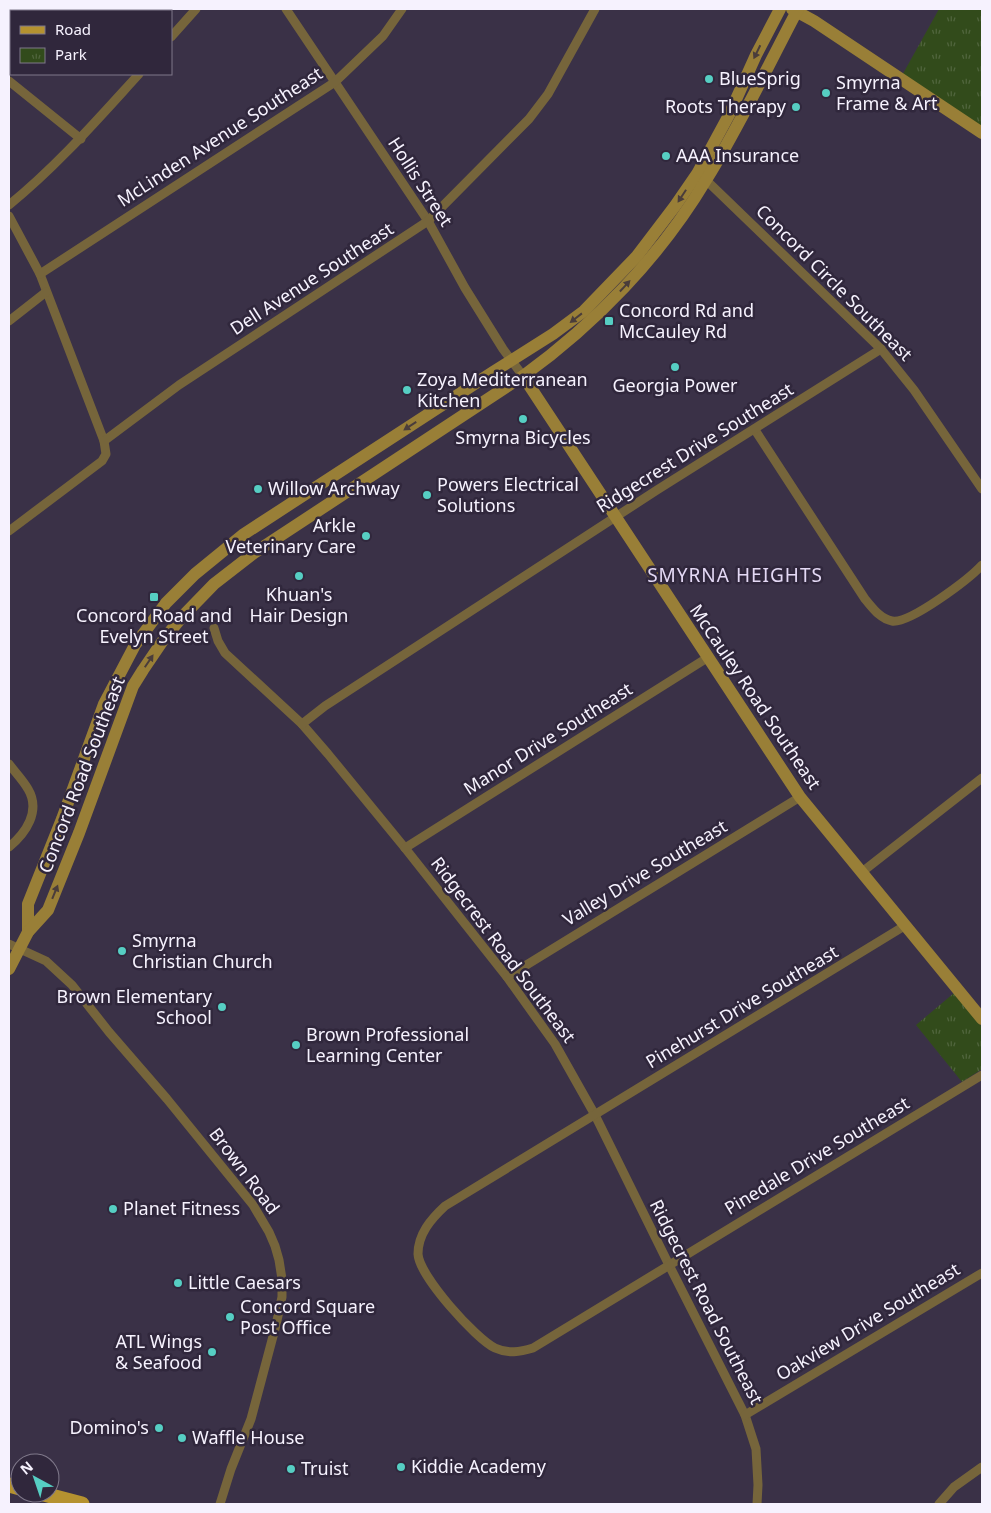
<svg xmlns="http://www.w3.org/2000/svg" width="991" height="1513" viewBox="0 0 991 1513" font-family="'Noto Sans',sans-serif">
<defs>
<pattern id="park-tufts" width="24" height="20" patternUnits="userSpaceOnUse" patternTransform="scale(1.25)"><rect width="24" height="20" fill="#324b1b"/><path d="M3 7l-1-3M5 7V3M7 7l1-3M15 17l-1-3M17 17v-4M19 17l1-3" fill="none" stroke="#50653d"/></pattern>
</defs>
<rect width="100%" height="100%" fill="#3a3147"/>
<g fill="url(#park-tufts)">
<polygon points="939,9 982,9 982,133 900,79"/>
<polygon points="954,993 982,1027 982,1069 962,1082 916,1025"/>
</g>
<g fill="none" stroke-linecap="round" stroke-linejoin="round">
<g stroke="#76653b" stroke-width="9">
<polyline points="286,9 428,221 465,288 503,349 523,376"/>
<polyline points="17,11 18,9"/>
<polyline points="9,24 11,20"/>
<polyline points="171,37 196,9"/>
<polyline points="9,81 81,139"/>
<polyline points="706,180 881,349 914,390 982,489"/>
<path d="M9,205C57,166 97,120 139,74"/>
<polyline points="9,216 40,274 104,441"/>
<polyline points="40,274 335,82 383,36 402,9"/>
<polyline points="9,321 46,292"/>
<path d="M755,430L865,599C872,607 880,619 892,621C910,624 969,579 982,565"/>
<polyline points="9,531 102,461 106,454 104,441 179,385 428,221 529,119 548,94 595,9"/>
<polyline points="214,628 218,641 225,653 302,724 328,754 405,848 507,977 555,1044 595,1115 669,1265 745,1415 756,1449 758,1485 757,1504"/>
<polyline points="302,724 325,706 657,490 881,349"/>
<path d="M9,764C15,772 23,780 28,789C41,811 26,833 9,847"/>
<polyline points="405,848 707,658"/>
<polyline points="862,872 982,778"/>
<path d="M906,925L445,1206C431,1219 418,1234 418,1254C419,1276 476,1339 495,1348C508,1354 520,1352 533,1348L982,1075"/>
<polyline points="9,944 46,961 72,985 109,1032 167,1099 253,1205 269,1232 275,1246 279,1260 282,1279 282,1297 276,1325 251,1419 231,1469 220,1504"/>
<polyline points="507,977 800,797"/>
<polyline points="745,1415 982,1273"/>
<polyline points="939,1504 954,1487 982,1467"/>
</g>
<g stroke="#997f37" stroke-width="12">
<polyline points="792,9 814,21 982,133"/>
<polyline points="523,376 800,797 982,1019"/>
<polyline points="28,932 28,904 62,819 104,704 135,645 166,603 195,574 244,534 493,372 553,334 584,311 637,256 675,206 697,174 729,115 756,55 780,9"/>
<path d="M9,969L28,932L48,910L79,833L133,686L143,670L164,639L182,617L214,584L254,553L523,376C595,324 660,257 706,180C740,125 768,66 798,9"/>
</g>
<g stroke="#b59230" stroke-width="15">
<polyline points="9,1485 20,1488"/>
<polyline points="40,1493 82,1504"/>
</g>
</g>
<defs><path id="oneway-solid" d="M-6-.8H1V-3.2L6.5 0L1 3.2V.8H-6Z" transform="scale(1.25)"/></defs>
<g fill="#4a3d3b">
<use href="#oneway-solid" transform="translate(757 52) rotate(116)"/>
<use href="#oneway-solid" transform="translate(682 196) rotate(123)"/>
<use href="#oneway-solid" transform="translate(625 286) rotate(-47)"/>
<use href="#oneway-solid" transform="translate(576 318) rotate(142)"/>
<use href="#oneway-solid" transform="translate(410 426) rotate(147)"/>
<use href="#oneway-solid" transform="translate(149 661) rotate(-56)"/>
<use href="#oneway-solid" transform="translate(55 892) rotate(-68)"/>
</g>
<g fill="#56cec3" stroke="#30273c" stroke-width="2">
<circle cx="709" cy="79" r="5"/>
<circle cx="826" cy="93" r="5"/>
<circle cx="796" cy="107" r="5"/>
<circle cx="666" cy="156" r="5"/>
<rect x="604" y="316" width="10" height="10" rx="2.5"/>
<circle cx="675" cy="367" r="5"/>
<circle cx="407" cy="390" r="5"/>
<circle cx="523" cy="419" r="5"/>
<circle cx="258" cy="489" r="5"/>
<circle cx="427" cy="495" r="5"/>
<circle cx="366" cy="536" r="5"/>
<circle cx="299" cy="576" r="5"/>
<rect x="149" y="592" width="10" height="10" rx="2.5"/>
<circle cx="122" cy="951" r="5"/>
<circle cx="222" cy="1007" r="5"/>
<circle cx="296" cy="1045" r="5"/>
<circle cx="113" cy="1209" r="5"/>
<circle cx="178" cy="1283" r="5"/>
<circle cx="230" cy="1317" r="5"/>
<circle cx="212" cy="1352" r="5"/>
<circle cx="159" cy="1428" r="5"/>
<circle cx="182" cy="1438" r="5"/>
<circle cx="401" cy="1467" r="5"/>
<circle cx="291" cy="1469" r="5"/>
</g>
<g text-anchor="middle" stroke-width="5" stroke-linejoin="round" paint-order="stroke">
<g font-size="18" fill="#f6f2fe" stroke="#30273c" text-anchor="start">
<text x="719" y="85">BlueSprig</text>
<text x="836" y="89">Smyrna<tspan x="836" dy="21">Frame &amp; Art</tspan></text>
<text x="786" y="113" text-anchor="end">Roots Therapy</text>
<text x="676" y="162">AAA Insurance</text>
<text x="619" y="317">Concord Rd and<tspan x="619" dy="21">McCauley Rd</tspan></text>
<text x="417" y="386">Zoya Mediterranean<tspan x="417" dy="21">Kitchen</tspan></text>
<text x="675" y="392" text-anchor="middle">Georgia Power</text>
<text x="523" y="444" text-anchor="middle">Smyrna Bicycles</text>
<text x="437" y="491">Powers Electrical<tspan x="437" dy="21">Solutions</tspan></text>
<text x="268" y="495">Willow Archway</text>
<text x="356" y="532" text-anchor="end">Arkle<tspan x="356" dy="21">Veterinary Care</tspan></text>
<text x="299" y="601" text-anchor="middle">Khuan's<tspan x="299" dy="21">Hair Design</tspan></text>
<text x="154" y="622" text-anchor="middle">Concord Road and<tspan x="154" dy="21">Evelyn Street</tspan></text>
<text x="132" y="947">Smyrna<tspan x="132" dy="21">Christian Church</tspan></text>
<text x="212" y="1003" text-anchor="end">Brown Elementary<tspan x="212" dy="21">School</tspan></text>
<text x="306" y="1041">Brown Professional<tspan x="306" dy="21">Learning Center</tspan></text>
<text x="123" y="1215">Planet Fitness</text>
<text x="188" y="1289">Little Caesars</text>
<text x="240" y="1313">Concord Square<tspan x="240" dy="21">Post Office</tspan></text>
<text x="202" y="1348" text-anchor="end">ATL Wings<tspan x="202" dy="21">&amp; Seafood</tspan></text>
<text x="149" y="1434" text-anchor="end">Domino's</text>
<text x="192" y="1444">Waffle House</text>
<text x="411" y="1473">Kiddie Academy</text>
<text x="301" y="1475">Truist</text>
</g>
<g font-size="18" fill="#f6f2fe" stroke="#30273c">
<text transform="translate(220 137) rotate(-33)" y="6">McLinden Avenue Southeast</text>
<text transform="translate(420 182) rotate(57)" y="6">Hollis Street</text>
<text transform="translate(312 279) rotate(-33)" y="6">Dell Avenue Southeast</text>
<text transform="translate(834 283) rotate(45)" y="6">Concord Circle Southeast</text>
<text transform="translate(695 448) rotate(-32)" y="6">Ridgecrest Drive Southeast</text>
<text transform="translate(755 697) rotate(56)" y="6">McCauley Road Southeast</text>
<text transform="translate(548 739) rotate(-32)" y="6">Manor Drive Southeast</text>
<text transform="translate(82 775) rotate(-69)" y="6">Concord Road Southeast</text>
<text transform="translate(645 873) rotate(-31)" y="6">Valley Drive Southeast</text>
<text transform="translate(503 950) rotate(53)" y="6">Ridgecrest Road Southeast</text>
<text transform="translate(742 1007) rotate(-31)" y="6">Pinehurst Drive Southeast</text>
<text transform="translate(817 1156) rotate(-31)" y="6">Pinedale Drive Southeast</text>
<text transform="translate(244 1171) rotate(53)" y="6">Brown Road</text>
<text transform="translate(706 1302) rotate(63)" y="6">Ridgecrest Road Southeast</text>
<text transform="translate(868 1322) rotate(-31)" y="6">Oakview Drive Southeast</text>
</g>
<g font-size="19" letter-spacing="1" fill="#e4d9f5" stroke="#30273c">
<text x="735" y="582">SMYRNA HEIGHTS</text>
</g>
</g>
<rect width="991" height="1513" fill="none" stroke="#f6f2fe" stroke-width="20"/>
<rect x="10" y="10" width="162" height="65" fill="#30273c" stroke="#7f788a"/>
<rect x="20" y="26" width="25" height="8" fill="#b59230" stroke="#7f788a"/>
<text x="55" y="35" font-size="15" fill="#f6f2fe">Road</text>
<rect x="20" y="48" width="25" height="15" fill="url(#park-tufts)" stroke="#7f788a"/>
<text x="55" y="60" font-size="15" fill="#f6f2fe">Park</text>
<g transform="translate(35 1478) rotate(320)"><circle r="24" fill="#30273c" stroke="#7f788a"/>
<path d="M0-4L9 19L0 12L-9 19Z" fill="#56cec3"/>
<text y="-8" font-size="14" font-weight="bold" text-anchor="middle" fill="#f6f2fe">N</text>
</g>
</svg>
